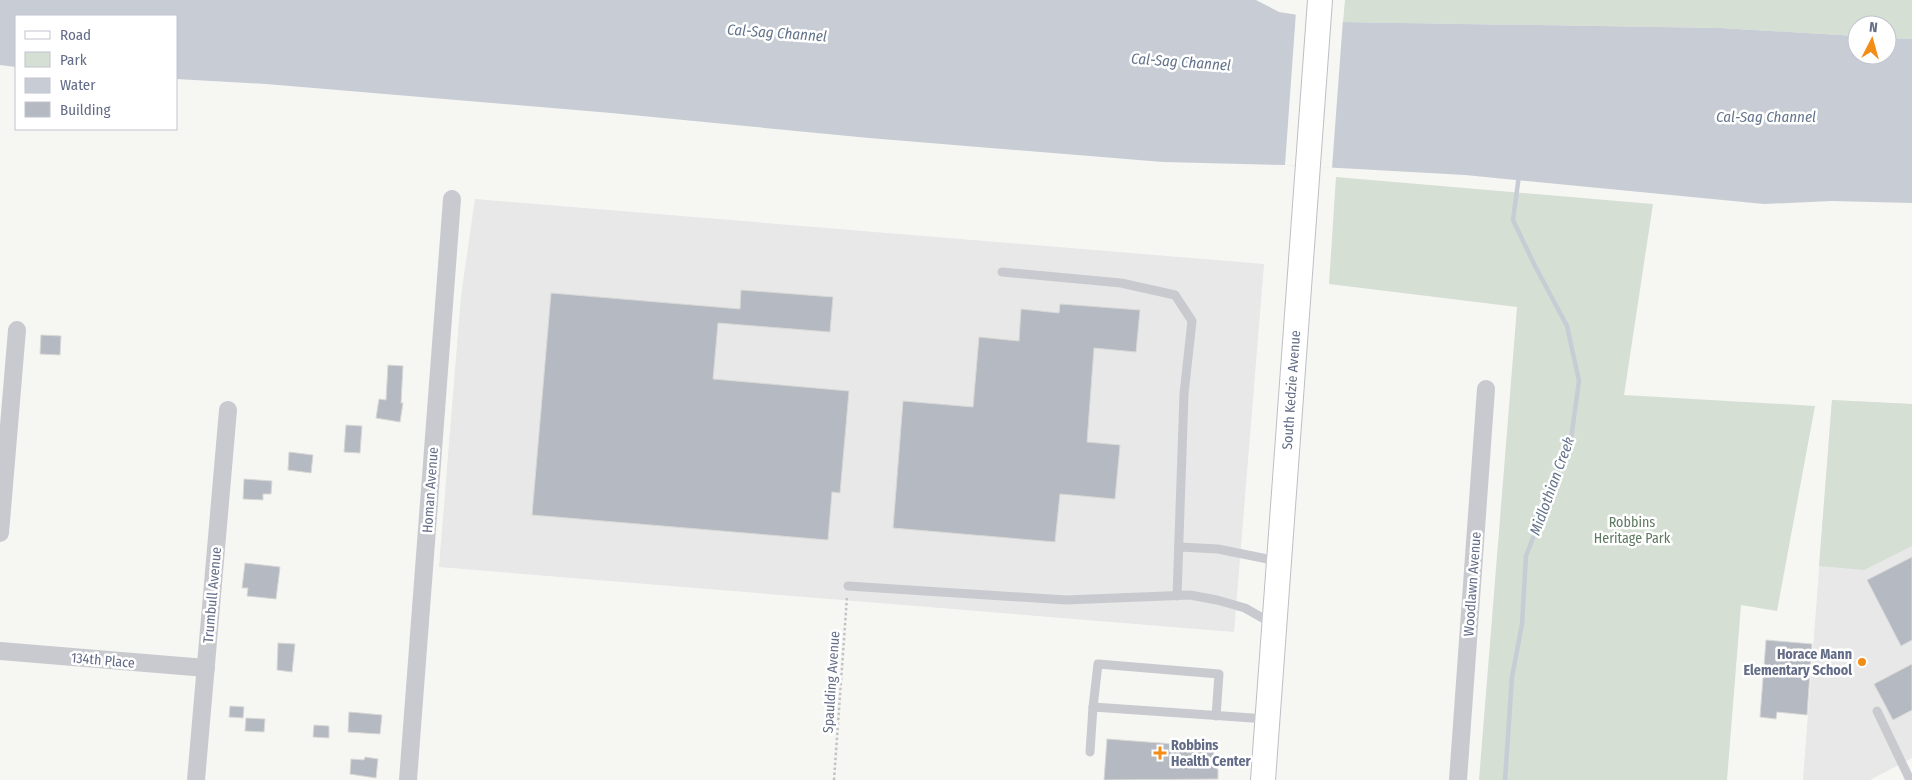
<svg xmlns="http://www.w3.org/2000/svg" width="1912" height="780" viewBox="0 0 1912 780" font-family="'Fira Sans Condensed',sans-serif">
<rect width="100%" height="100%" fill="#f6f7f3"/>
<g fill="#e7e8e7">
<polygon points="475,199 1264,264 1234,632 439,567 461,296"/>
<polygon points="1832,400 1912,404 1912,758 1870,780 1803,780"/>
</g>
<g fill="#d5dfd4">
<polygon points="1345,0 1912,0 1912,39 1887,38 1887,25 1857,25 1857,36 1721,28 1343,22"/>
<polygon points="1336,177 1653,204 1624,395 1815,406 1777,611 1741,605 1727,780 1479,780 1517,307 1329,284"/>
<polygon points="1832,400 1912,404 1912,546 1864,570 1819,566"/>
</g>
<polygon fill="#c8cdd5" points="0,0 1256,0 1279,12 1343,22 1721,28 1857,36 1857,55 1887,55 1887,38 1912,39 1912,203 1832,201 1764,204 1465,175 1285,165 1163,162 869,138 611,113 266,84 176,79 176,16 16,16 16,67 0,65"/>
<polygon fill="#f6f7f3" points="1296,12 1343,19 1332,168 1285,165"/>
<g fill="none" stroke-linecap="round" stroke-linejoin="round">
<polyline stroke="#c8cdd5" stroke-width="4.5" points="1505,780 1512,677 1522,624 1526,556 1571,439 1579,381 1567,326 1534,264 1513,220 1519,175"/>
</g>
<g fill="#b5b9c1" stroke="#d8d9d6">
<polygon points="741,290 833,297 830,332 718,323 713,379 849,391 840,493 832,492 828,540 532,515 551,293 740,309"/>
<polygon points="1060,304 1140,310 1136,352 1094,348 1087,442 1120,445 1115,499 1060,494 1055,542 893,528 903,401 973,407 979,337 1019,341 1021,309 1059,313"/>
<polygon points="41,335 61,336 60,355 40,354"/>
<polygon points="388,365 403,366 401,403 403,403 400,422 376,418 379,399 386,400"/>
<polygon points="346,425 362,426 360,453 344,452"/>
<polygon points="289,452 313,455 311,473 288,470"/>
<polygon points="244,479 272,481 271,494 263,494 263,500 243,499"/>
<polygon points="1912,557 1912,640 1901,646 1867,580"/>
<polygon points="245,563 280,567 276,599 247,596 248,588 242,588"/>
<polygon points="1766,640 1812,644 1807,715 1777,712 1776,719 1760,717"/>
<polygon points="278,643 295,644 292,672 277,670"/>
<polygon points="1912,664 1912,710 1893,720 1874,684"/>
<polygon points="230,706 244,707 243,718 229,717"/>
<polygon points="349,712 382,715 380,734 348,732"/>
<polygon points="246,718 265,719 264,732 245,731"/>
<polygon points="314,725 329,726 329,738 313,737"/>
<polygon points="1107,739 1214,747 1213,760 1218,770 1218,779 1104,780"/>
<polygon points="365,757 378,759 376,778 350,774 351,759 364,760"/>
</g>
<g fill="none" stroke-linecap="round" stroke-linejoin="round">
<defs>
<polyline id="secondary" points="1263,780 1320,0"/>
</defs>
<use href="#secondary" stroke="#bdbfc5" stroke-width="26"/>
<polyline stroke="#c2c2c5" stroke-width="2.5" stroke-dasharray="2.5 2.5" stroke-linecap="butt" points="834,780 847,597"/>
<g stroke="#c9cacf" stroke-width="9">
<polyline points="1002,272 1121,283 1175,295 1192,321 1184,394 1177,596"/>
<polyline points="1179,547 1218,549 1278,561"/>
<polyline points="848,586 1066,600 1190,595 1217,600 1245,608 1273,624"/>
<polyline points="1093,707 1267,719"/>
<polyline points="1877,711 1910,780"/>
<polyline points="1090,752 1093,707 1098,664 1219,674 1216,716"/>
</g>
<g stroke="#c9cacf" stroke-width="18">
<polyline points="0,533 17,330"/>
<polyline points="0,651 206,668"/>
<polyline points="196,780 228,410"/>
<polyline points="408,780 452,199"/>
<polyline points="1458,780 1486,389"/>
</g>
<use href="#secondary" stroke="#fff" stroke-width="24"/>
</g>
<g fill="#f28d18" stroke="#fff" stroke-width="2">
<circle cx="1862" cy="662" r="5"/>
<path d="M1157.5 745.5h5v5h5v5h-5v5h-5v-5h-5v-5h5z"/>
</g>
<g text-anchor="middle" stroke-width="5" stroke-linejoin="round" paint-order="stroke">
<g font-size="14" fill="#636c87" stroke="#fff">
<text transform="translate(1291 390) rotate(-86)" y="5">South Kedzie Avenue</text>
<text transform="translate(430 490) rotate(-86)" y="5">Homan Avenue</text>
<text transform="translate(1472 584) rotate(-86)" y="5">Woodlawn Avenue</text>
<text transform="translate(212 595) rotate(-85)" y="5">Trumbull Avenue</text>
<text transform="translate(103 660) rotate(5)" y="5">134th Place</text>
<text transform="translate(831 682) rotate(-86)" y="5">Spaulding Avenue</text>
</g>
<g font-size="14" fill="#5f7961" stroke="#fff">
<text x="1632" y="527">Robbins<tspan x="1632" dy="16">Heritage Park</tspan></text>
</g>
<g font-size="14" font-weight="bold" fill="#636c87" stroke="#fff" text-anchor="end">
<text x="1852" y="659">Horace Mann<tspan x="1852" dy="16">Elementary School</tspan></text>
<text x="1171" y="750" text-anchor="start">Robbins<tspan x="1171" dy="16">Health Center</tspan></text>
</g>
<g font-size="15" font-style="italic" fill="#63748b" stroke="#fff">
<text transform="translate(777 33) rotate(4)" y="5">Cal-Sag Channel</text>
<text transform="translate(1181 62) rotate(4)" y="5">Cal-Sag Channel</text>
<text x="1766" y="122">Cal-Sag Channel</text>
<text transform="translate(1552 486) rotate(-70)" y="5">Midlothian Creek</text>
</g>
</g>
<rect x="15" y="15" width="162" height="115" fill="#ffffff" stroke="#c1c4cf"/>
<rect x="25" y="31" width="25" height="8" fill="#ffffff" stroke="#c1c4cf"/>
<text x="60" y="40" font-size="15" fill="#636c87">Road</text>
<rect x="25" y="52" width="25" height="15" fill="#d5dfd4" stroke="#c1c4cf"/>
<text x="60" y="65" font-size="15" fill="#636c87">Park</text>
<rect x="25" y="78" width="25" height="15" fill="#c8cdd5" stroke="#c1c4cf"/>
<text x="60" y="90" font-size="15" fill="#636c87">Water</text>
<rect x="25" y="102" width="25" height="15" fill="#b5b9c1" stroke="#c1c4cf"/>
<text x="60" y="115" font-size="15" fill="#636c87">Building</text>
<g transform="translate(1872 40) rotate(6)"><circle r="24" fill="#ffffff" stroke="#c1c4cf"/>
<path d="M0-4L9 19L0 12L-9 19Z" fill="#f28d18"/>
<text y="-8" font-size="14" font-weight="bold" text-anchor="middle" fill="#636c87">N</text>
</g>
</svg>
